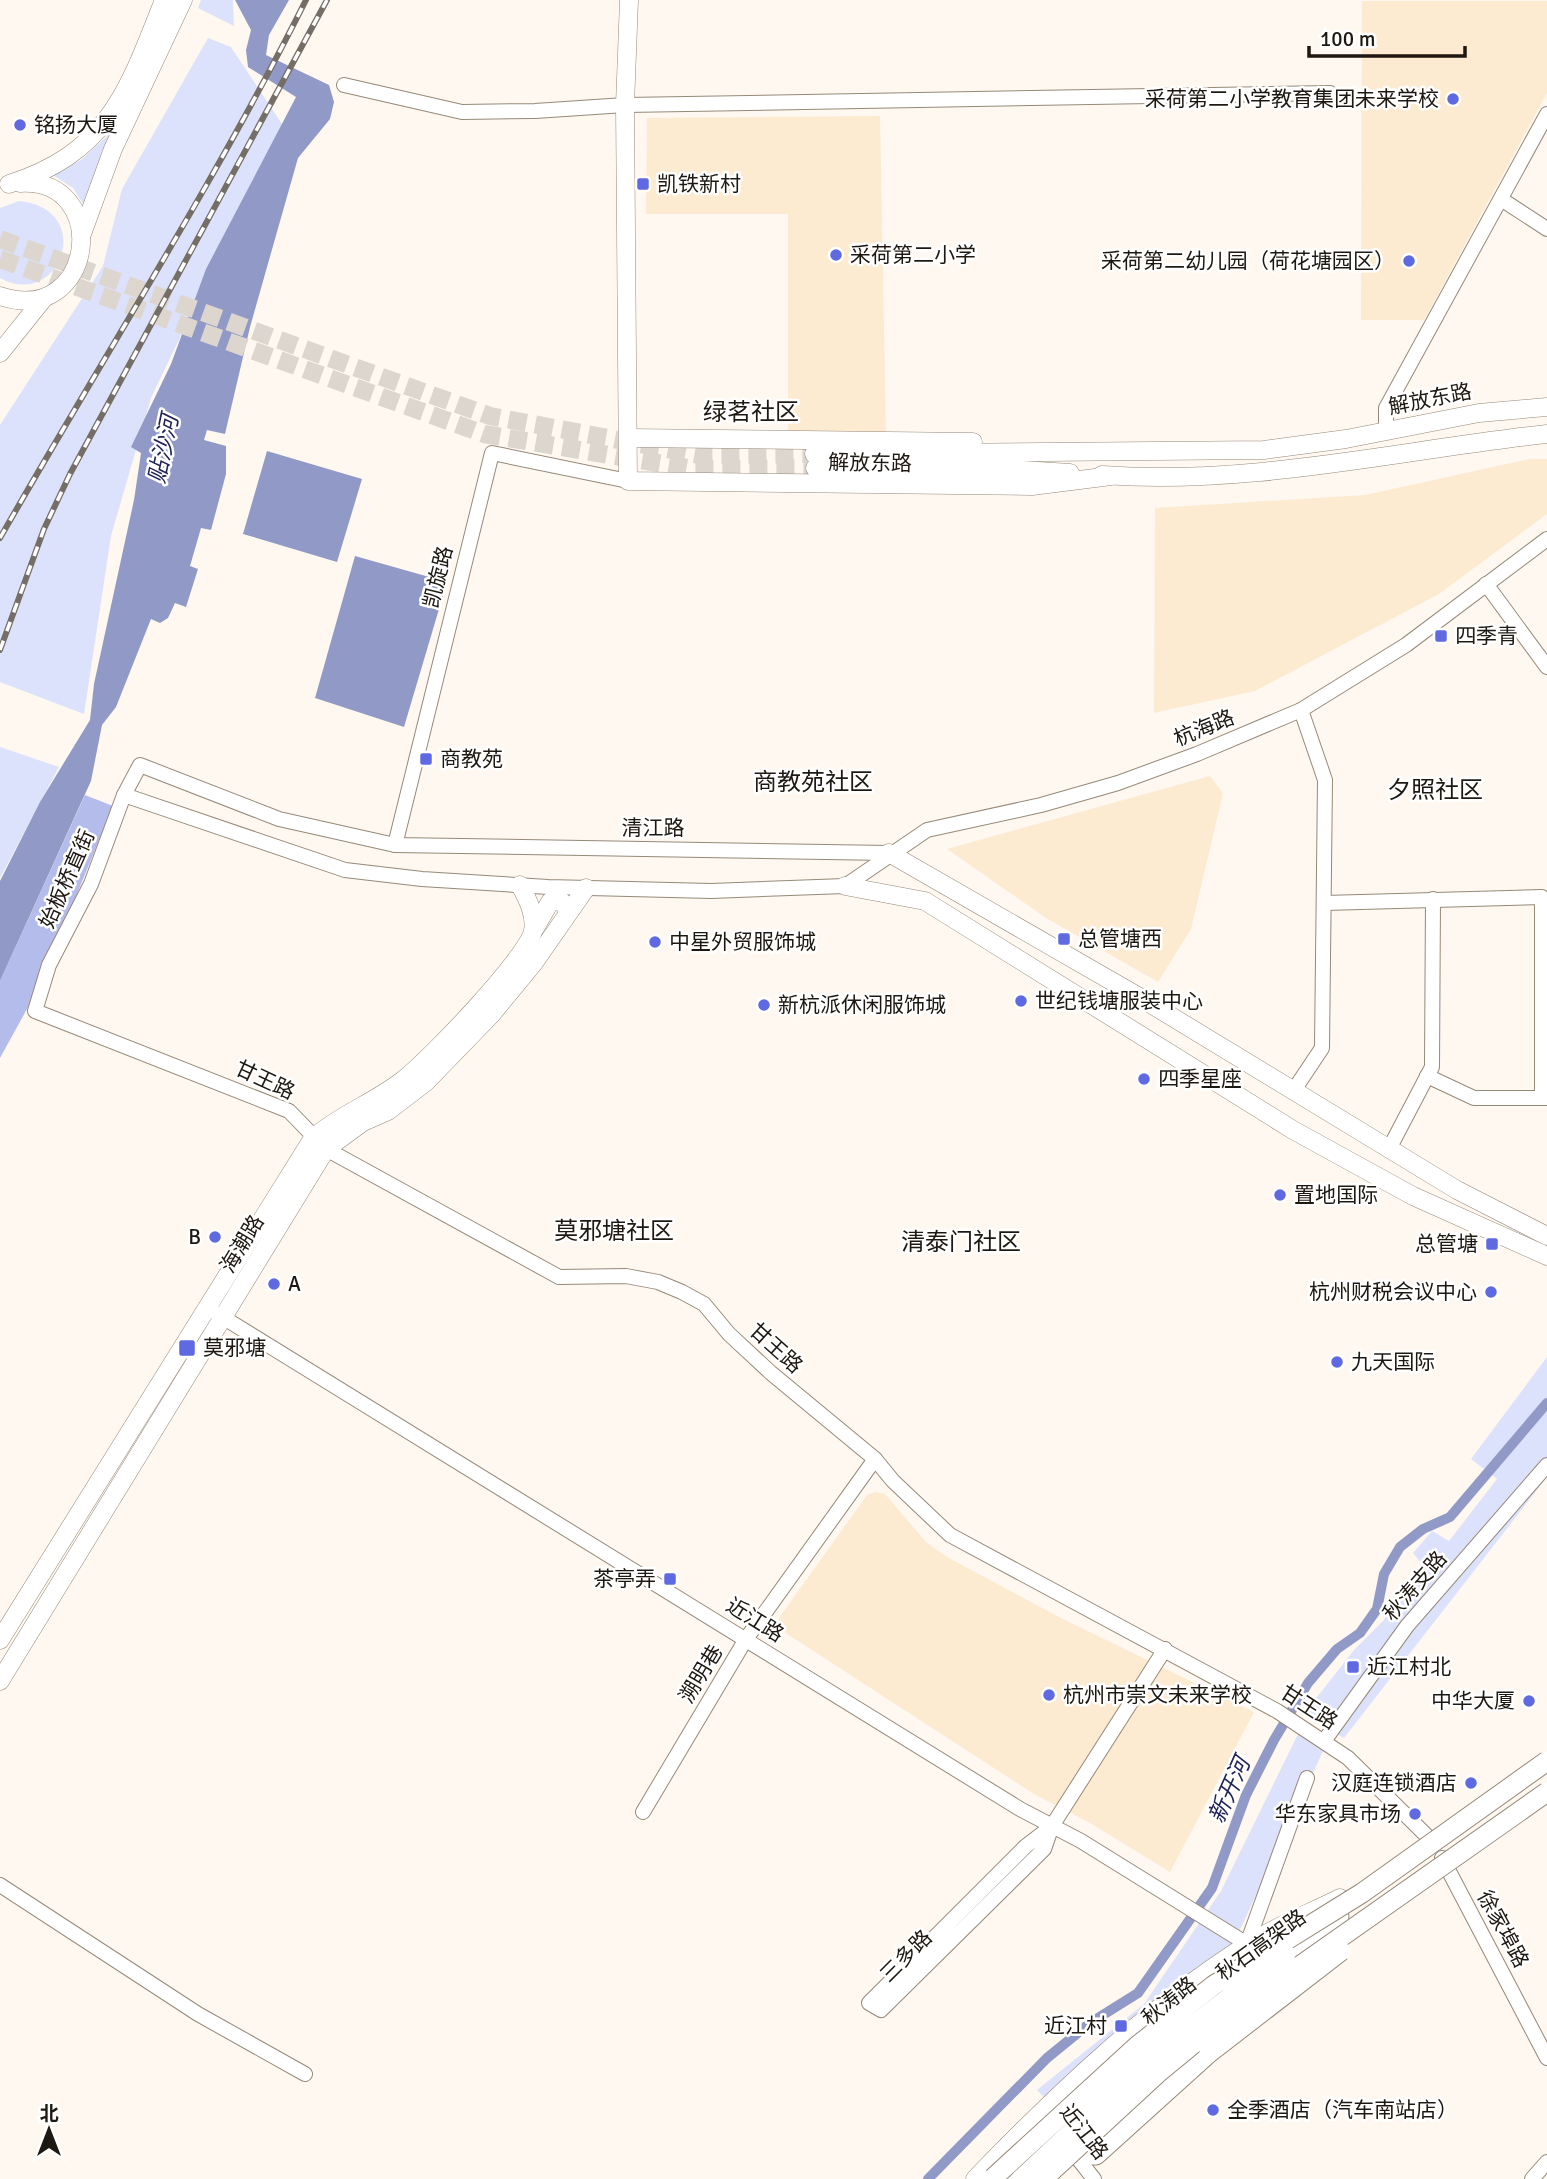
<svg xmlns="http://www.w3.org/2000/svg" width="1547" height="2179" viewBox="0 0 1547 2179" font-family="Signika,'Noto Sans SC',sans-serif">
<rect width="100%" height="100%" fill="#fef8f1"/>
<g fill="#fcead1">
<polygon points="1362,1 1547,1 1547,93 1424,320 1361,320"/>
<polygon points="880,116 886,436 788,435 788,214 646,214 647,118"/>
<polygon points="1530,459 1547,459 1547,514 1439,594 1255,691 1154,713 1155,508 1365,495"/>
<polygon points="1210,776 1223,793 1191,929 1158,982 1046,918 947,849"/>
<polygon points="876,1492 885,1494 926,1542 947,1557 1059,1617 1254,1712 1170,1872 1090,1823 1034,1794 778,1628 779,1618 867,1495"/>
</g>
<g fill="#dce2fc">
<polygon points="201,0 233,0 234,26 198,8"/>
<polygon points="208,38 231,47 282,124 151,398 111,536 84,714 0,682 0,425 103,266 122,189"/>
<polygon points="118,126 84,205 73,188 53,175 81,160"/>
<path d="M19,201C97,209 60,311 0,278V208Z"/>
<polygon points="0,747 59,767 0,878"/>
<polygon points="1547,1357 1547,1477 1344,1738 1303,1715 1354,1650 1384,1620 1395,1596 1423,1565 1413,1553 1432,1531 1449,1541 1497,1479 1471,1459"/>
<polygon points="1298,1734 1324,1749 1239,1932 1204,1997 1068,2122 1037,2090 1144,2004 1221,1891"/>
</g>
<polygon fill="#b3bcea" points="85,795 113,806 38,989 0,1058 0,981"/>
<g fill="#919ac6">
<polygon points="235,0 289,0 269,35 266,55 329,85 334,102 330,119 298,158 250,327 225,434 207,430 204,440 226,446 226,474 211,530 201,528 190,566 198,569 186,607 175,603 168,618 160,623 151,619 116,707 102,725 91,781 0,981 0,881 40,802 90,720 94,684 134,500 141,453 131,447 171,364 206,269 296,97 248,67 246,50 251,30"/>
<polygon points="267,451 362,479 337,562 243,534"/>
<polygon points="355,556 447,582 404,727 315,698"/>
</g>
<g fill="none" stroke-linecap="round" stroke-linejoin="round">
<polyline stroke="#919ac6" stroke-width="10" points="928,2179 1047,2058 1090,2023 1138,1993 1212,1888 1246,1795 1274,1740 1308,1683 1337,1649 1360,1633 1377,1609 1384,1574 1400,1547 1423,1529 1450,1517 1547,1403"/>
<g stroke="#dcd6cf" stroke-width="18" stroke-dasharray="18 9" stroke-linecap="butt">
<polyline points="0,239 490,416 699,455 814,454"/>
<polyline points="0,259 484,434 693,469 815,468"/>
</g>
<defs>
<g id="minor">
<polyline points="344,85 462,112 535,111 625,105 1330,93"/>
<polyline points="1501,199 1547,229"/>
<polyline points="1386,431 1386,408 1547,114"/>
<polyline points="1486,584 1547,667"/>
<polyline points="124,795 345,870 422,879 548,887 711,891 845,886 927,830 1041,805 1118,783 1197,754 1301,710 1406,645 1547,539"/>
<polyline points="395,845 492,453 628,481"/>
<polyline points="889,853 395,845 279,819 140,765 124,795 91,884 49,965 35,1011 289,1111 326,1149 559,1277 626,1276 658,1282 682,1292 704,1304 729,1334 771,1373 875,1459 893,1481 950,1535 1277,1711 1348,1758 1430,1839"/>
<polyline points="1324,903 1542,897 1542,1098"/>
<polyline points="1427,1076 1474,1098 1547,1098"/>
<polyline points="1294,1090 1322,1048 1325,780 1301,710"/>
<polyline points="1389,1149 1432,1067 1433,899"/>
<polyline points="216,1313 1020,1809 1081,1841 1247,1944 1252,1952"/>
<polyline points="1324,1741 1407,1626 1547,1465"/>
<polyline points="643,1812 746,1639 875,1459"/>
<polyline points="1052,1826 1026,1846 869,2003 881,2010 1044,1849 1052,1826 1165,1649"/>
<polyline points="1442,1858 1547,2058"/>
<polyline points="0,1885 198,2014 305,2074"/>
<polyline points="1247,1944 1307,1778"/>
<polyline points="1072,2151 1094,2179"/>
<polyline points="1532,2179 1547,2162"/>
</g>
<g id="major">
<polyline points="629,0 625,105 628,481 1032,486 1111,476"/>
<path d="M9,184C109,153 129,88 164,0"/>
<polyline points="82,234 113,149 183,0"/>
<path d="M0,296C96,328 112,177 20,183"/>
<polyline points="0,353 44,298"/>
<polyline points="630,438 973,442"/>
<polyline points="814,454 1264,450 1346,439 1479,413 1547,407"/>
<polyline points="815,468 1022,470 1070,473"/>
<path d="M1102,475C1252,486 1399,450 1547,434"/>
<polyline points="889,853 1141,998 1457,1190 1547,1236"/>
<polyline points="845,886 925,901 1293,1130 1413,1196 1547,1256"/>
<polyline points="535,928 550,902 561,901 568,909"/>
<path d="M0,1640L313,1138C341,1114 375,1102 403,1080C428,1061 527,958 533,931C536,915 527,898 520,885"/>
<polyline points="0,1681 326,1149 363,1122 388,1111 426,1082 491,1015 533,964 586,888"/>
<path d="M975,2179C1058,2093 1144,2011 1245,1946C1274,1927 1308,1914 1340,1898"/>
<polyline points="1006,2179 1027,2159"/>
</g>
<g id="highway">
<polyline points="1286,1954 1339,1917"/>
<polyline points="1074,2155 1096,2155 1209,2053"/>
</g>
</defs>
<use href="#minor" stroke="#968978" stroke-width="16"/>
<use href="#major" stroke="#968978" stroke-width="19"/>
<use href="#highway" stroke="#968978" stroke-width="21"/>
<use href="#minor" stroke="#fff" stroke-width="14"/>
<use href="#major" stroke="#fff" stroke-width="18"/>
<use href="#highway" stroke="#fff" stroke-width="19"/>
<defs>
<g id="rail">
<path d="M0,538C102,359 214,184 306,0"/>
<polyline points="0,650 44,529 70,474 327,0"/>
</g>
</defs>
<use href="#rail" stroke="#746e67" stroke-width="6"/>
<use href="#rail" stroke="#fff" stroke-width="3.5" stroke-dasharray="10" stroke-linecap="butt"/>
<defs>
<g id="highway-bridge">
<polyline points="1209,2053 1341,1951"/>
<polyline points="993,2178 1137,2046 1214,1985 1362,1893 1547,1761"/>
<polyline points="1021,2179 1149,2059 1286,1954"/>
<polyline points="1043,2179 1158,2073 1220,2022 1547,1792"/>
</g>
</defs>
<use href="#highway-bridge" stroke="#968978" stroke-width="21" stroke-linecap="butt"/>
<use href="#highway-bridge" stroke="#fff" stroke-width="19"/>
</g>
<g fill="#5f69e1" stroke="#fff" stroke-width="2.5">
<circle cx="1453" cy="99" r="7"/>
<circle cx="20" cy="125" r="7"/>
<rect x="636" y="177" width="14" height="14" rx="3.5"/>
<circle cx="836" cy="255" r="7"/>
<circle cx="1409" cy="261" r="7"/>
<rect x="1434" y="629" width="14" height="14" rx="3.5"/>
<rect x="419" y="752" width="14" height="14" rx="3.5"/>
<rect x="1057" y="932" width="14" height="14" rx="3.5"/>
<circle cx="655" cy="942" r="7"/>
<circle cx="1021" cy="1001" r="7"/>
<circle cx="764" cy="1005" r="7"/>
<circle cx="1144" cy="1079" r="7"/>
<circle cx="1280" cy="1195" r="7"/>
<circle cx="215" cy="1237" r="7"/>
<rect x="1485" y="1237" width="14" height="14" rx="3.5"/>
<circle cx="274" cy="1284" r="7"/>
<circle cx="1491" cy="1292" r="7"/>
<rect x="178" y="1339" width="18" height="18" rx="3.5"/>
<circle cx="1337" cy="1362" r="7"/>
<rect x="663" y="1572" width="14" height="14" rx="3.5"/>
<rect x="1346" y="1660" width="14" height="14" rx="3.5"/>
<circle cx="1049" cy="1695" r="7"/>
<circle cx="1529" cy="1701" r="7"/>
<circle cx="1471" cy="1783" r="7"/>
<circle cx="1415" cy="1814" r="7"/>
<rect x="1114" y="2019" width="14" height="14" rx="3.5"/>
<circle cx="1213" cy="2110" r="7"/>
</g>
<g text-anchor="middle" stroke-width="5" stroke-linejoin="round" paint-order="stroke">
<g font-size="21" fill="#1d1811" stroke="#fff" text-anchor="start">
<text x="1439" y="106" text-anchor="end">采荷第二小学教育集团未来学校</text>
<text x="34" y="132">铭扬大厦</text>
<text x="657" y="191">凯铁新村</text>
<text x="850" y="262">采荷第二小学</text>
<text x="1395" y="268" text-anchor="end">采荷第二幼儿园（荷花塘园区）</text>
<text x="1455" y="643">四季青</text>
<text x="440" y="766">商教苑</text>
<text x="1078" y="946">总管塘西</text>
<text x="669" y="949">中星外贸服饰城</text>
<text x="1035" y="1008">世纪钱塘服装中心</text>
<text x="778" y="1012">新杭派休闲服饰城</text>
<text x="1158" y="1086">四季星座</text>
<text x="1294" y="1202">置地国际</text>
<text x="201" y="1244" text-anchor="end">B</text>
<text x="1478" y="1251" text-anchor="end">总管塘</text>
<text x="288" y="1291">A</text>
<text x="1477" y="1299" text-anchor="end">杭州财税会议中心</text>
<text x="203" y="1355">莫邪塘</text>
<text x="1351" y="1369">九天国际</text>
<text x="656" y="1586" text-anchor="end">茶亭弄</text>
<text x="1367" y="1674">近江村北</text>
<text x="1063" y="1702">杭州市崇文未来学校</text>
<text x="1515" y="1708" text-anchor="end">中华大厦</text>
<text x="1457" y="1790" text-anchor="end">汉庭连锁酒店</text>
<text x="1401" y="1821" text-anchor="end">华东家具市场</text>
<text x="1107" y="2033" text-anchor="end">近江村</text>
<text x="1227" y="2117">全季酒店（汽车南站店）</text>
</g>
<g font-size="21" fill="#1d1811" stroke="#fff">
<text transform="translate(1430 399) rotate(-11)" y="7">解放东路</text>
<text transform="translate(870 463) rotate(1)" y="7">解放东路</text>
<text transform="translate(438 577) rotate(-76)" y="7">凯旋路</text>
<text transform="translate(1204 728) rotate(-22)" y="7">杭海路</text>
<text x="653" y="835">清江路</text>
<text transform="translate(67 879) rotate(-66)" y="7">始板桥直街</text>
<text transform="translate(265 1080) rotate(25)" y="7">甘王路</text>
<text transform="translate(242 1244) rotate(-59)" y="7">海潮路</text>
<text transform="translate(776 1348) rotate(42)" y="7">甘王路</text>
<text transform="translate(1415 1586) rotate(-49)" y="7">秋涛支路</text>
<text transform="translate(755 1620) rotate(32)" y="7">近江路</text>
<text transform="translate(701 1674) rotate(-59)" y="7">溯明巷</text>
<text transform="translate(1309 1707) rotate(33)" y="7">甘王路</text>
<text transform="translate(1503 1929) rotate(62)" y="7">徐家埠路</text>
<text transform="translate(1261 1945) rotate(-36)" y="7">秋石高架路</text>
<text transform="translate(906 1956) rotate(-45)" y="7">三多路</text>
<text transform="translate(1169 2001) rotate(-39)" y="7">秋涛路</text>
<text transform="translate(1084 2132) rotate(52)" y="7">近江路</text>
</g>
<g font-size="23" font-style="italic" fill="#202359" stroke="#fff">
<text transform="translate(163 449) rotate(-78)" y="8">贴沙河</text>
<text transform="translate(1229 1790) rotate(-66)" y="8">新开河</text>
</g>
<g font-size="24" fill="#1d1811" stroke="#fff">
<text x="751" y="420">绿茗社区</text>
<text x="813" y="790">商教苑社区</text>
<text x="1435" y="798">夕照社区</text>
<text x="614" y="1239">莫邪塘社区</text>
<text x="961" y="1250">清泰门社区</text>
</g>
</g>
<g transform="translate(49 2130)" stroke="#ffffff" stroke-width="5" paint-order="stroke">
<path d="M0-5L12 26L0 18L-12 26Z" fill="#1d1811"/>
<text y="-10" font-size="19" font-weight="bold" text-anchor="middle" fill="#1d1811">北</text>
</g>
<path d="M1309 46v10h156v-10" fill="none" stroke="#1d1811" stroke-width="3.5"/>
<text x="1320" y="46" font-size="21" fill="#1d1811" stroke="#ffffff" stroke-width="5" paint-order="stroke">100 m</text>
</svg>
